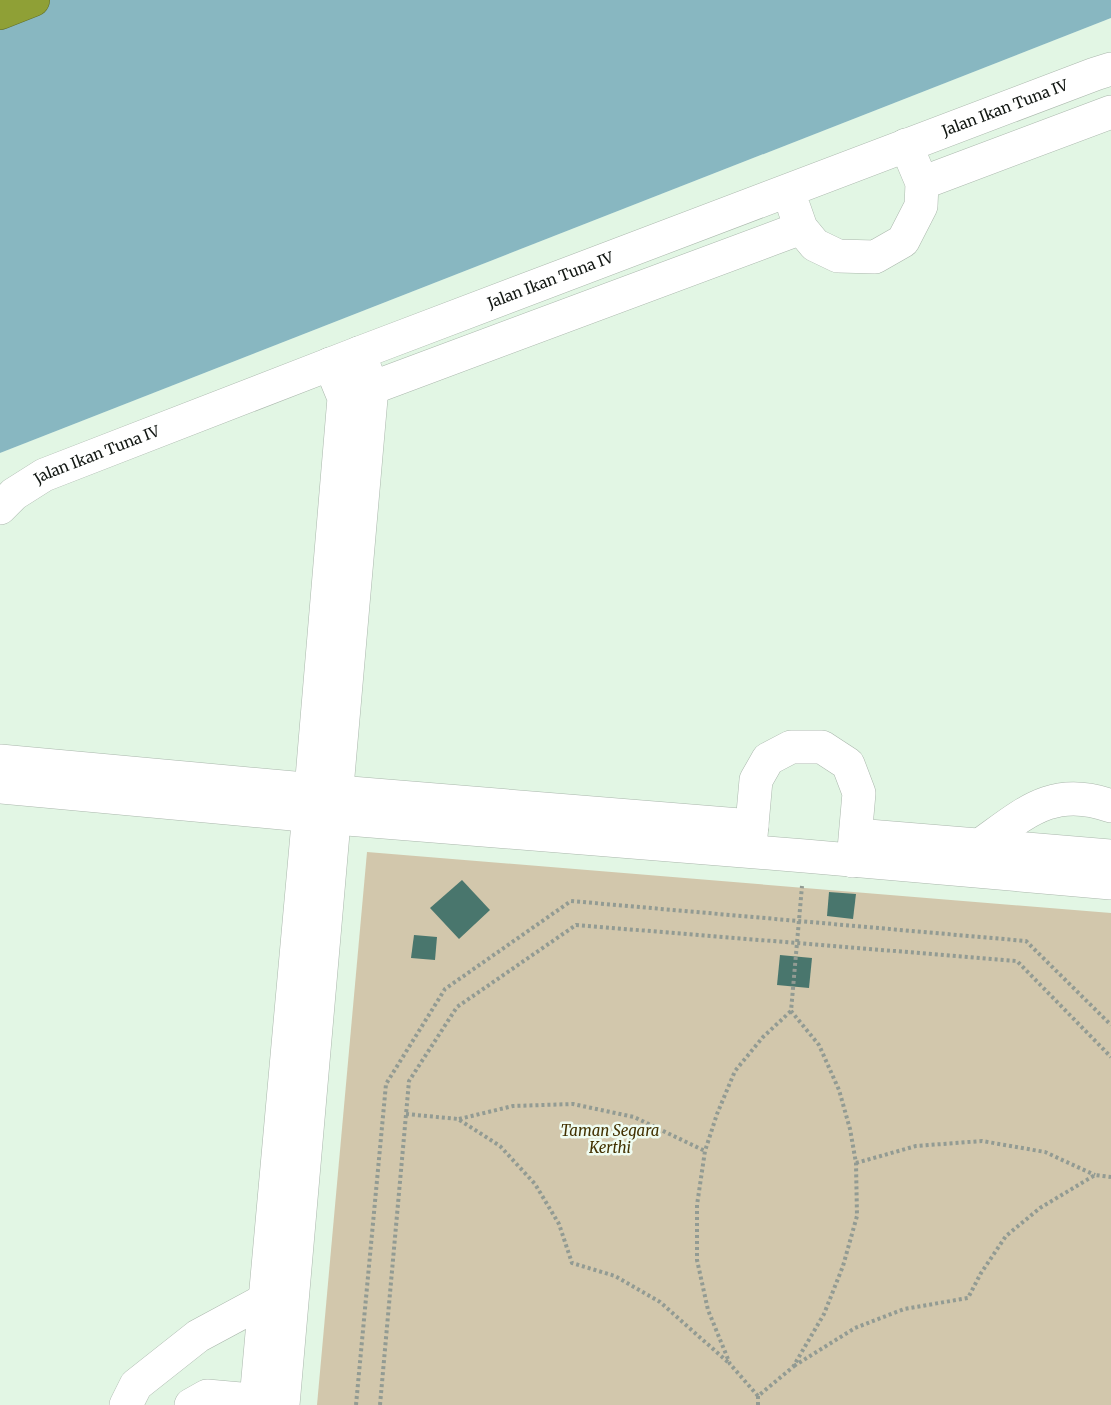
<svg xmlns="http://www.w3.org/2000/svg" width="1111" height="1405" viewBox="0 0 1111 1405" font-family="Merriweather,serif">
<rect width="100%" height="100%" fill="#effcf1"/>
<polygon fill="#e2f6e4" points="1111,18 1111,1405 0,1405 0,453"/>
<polygon fill="#d2c7ac" points="367,852 1111,913 1111,1405 317,1405"/>
<polygon fill="#88b7c1" points="0,0 1111,0 1111,18 0,453"/>
<g fill="#49766d">
<polygon points="462,880 490,910 459,939 430,908"/>
<polygon points="829,892 856,894 853,919 827,916"/>
<polygon points="414,935 437,937 435,960 411,958"/>
<polygon points="780,955 812,958 809,988 777,985"/>
</g>
<g fill="none" stroke-linecap="round" stroke-linejoin="round">
<defs>
<g id="minor">
<polyline points="922,183 1111,112"/>
<polyline points="794,208 801,228 815,245 838,256 875,257 903,241 921,206 922,183 906,145"/>
<polyline points="353,395 801,228"/>
<path id="s1" d="M0,508L14,494L44,475L359,353L1095,74L1111,69"/>
<polyline points="0,761 338,792 752,826"/>
<polyline points="0,787 335,818 805,856 1111,883"/>
<polyline points="856,835 1111,856"/>
<path d="M980,845C1025,813 1053,785 1111,806"/>
<polyline points="750,847 756,780 768,759 791,747 822,747 848,764 859,793 853,861"/>
<polyline points="256,1400 311,790 344,398 330,364"/>
<polyline points="126,1405 136,1385 198,1336 265,1300"/>
<polyline points="191,1405 207,1396 276,1402"/>
<polyline points="283,1405 372,387 359,353"/>
</g>
<polyline id="highway" points="0,13 33,0"/>
</defs>
<use href="#minor" stroke="#aab7ac" stroke-width="34"/>
<use href="#highway" stroke="#637029" stroke-width="34"/>
<g stroke="#929b93" stroke-width="4" stroke-dasharray="3 3" stroke-linecap="butt">
<polyline points="406,1114 458,1119 500,1146 535,1184 559,1224 572,1263 615,1276 660,1302 730,1364"/>
<polyline points="459,1119 513,1106 573,1104 634,1117 705,1151"/>
<polyline points="856,1163 916,1146 982,1141 1045,1152 1095,1175"/>
<polyline points="794,1366 855,1328 904,1309 968,1298 981,1273 1006,1236 1040,1208 1095,1175 1111,1177"/>
<polyline points="758,1396 730,1364 708,1310 697,1260 697,1205 705,1151 717,1114 735,1071 763,1037 791,1011"/>
<polyline points="356,1405 386,1084 445,989 571,901 1026,941 1111,1025"/>
<polyline points="380,1405 409,1081 457,1007 576,925 1017,961 1111,1057"/>
<polyline points="758,1405 758,1396 793,1367 824,1314 843,1266 857,1216 856,1163 850,1129 839,1090 819,1045 791,1011 802,886"/>
</g>
<use href="#minor" stroke="#fff" stroke-width="33"/>
<use href="#highway" stroke="#8fa036" stroke-width="33"/>
</g>
<g text-anchor="middle" stroke-width="5" stroke-linejoin="round" paint-order="stroke">
<g font-size="15" fill="#111612" stroke="#effcf1">
<text dy="5" stroke="none"><textPath href="#s1" startOffset="1084">Jalan Ikan Tuna IV</textPath></text>
<text dy="5" stroke="none"><textPath href="#s1" startOffset="598">Jalan Ikan Tuna IV</textPath></text>
<text dy="5" stroke="none"><textPath href="#s1" startOffset="112">Jalan Ikan Tuna IV</textPath></text>
</g>
<g font-size="15" font-style="italic" fill="#423101" stroke="#effcf1">
<text x="610" y="1136">Taman Segara<tspan x="610" dy="17">Kerthi</tspan></text>
</g>
</g>
</svg>
